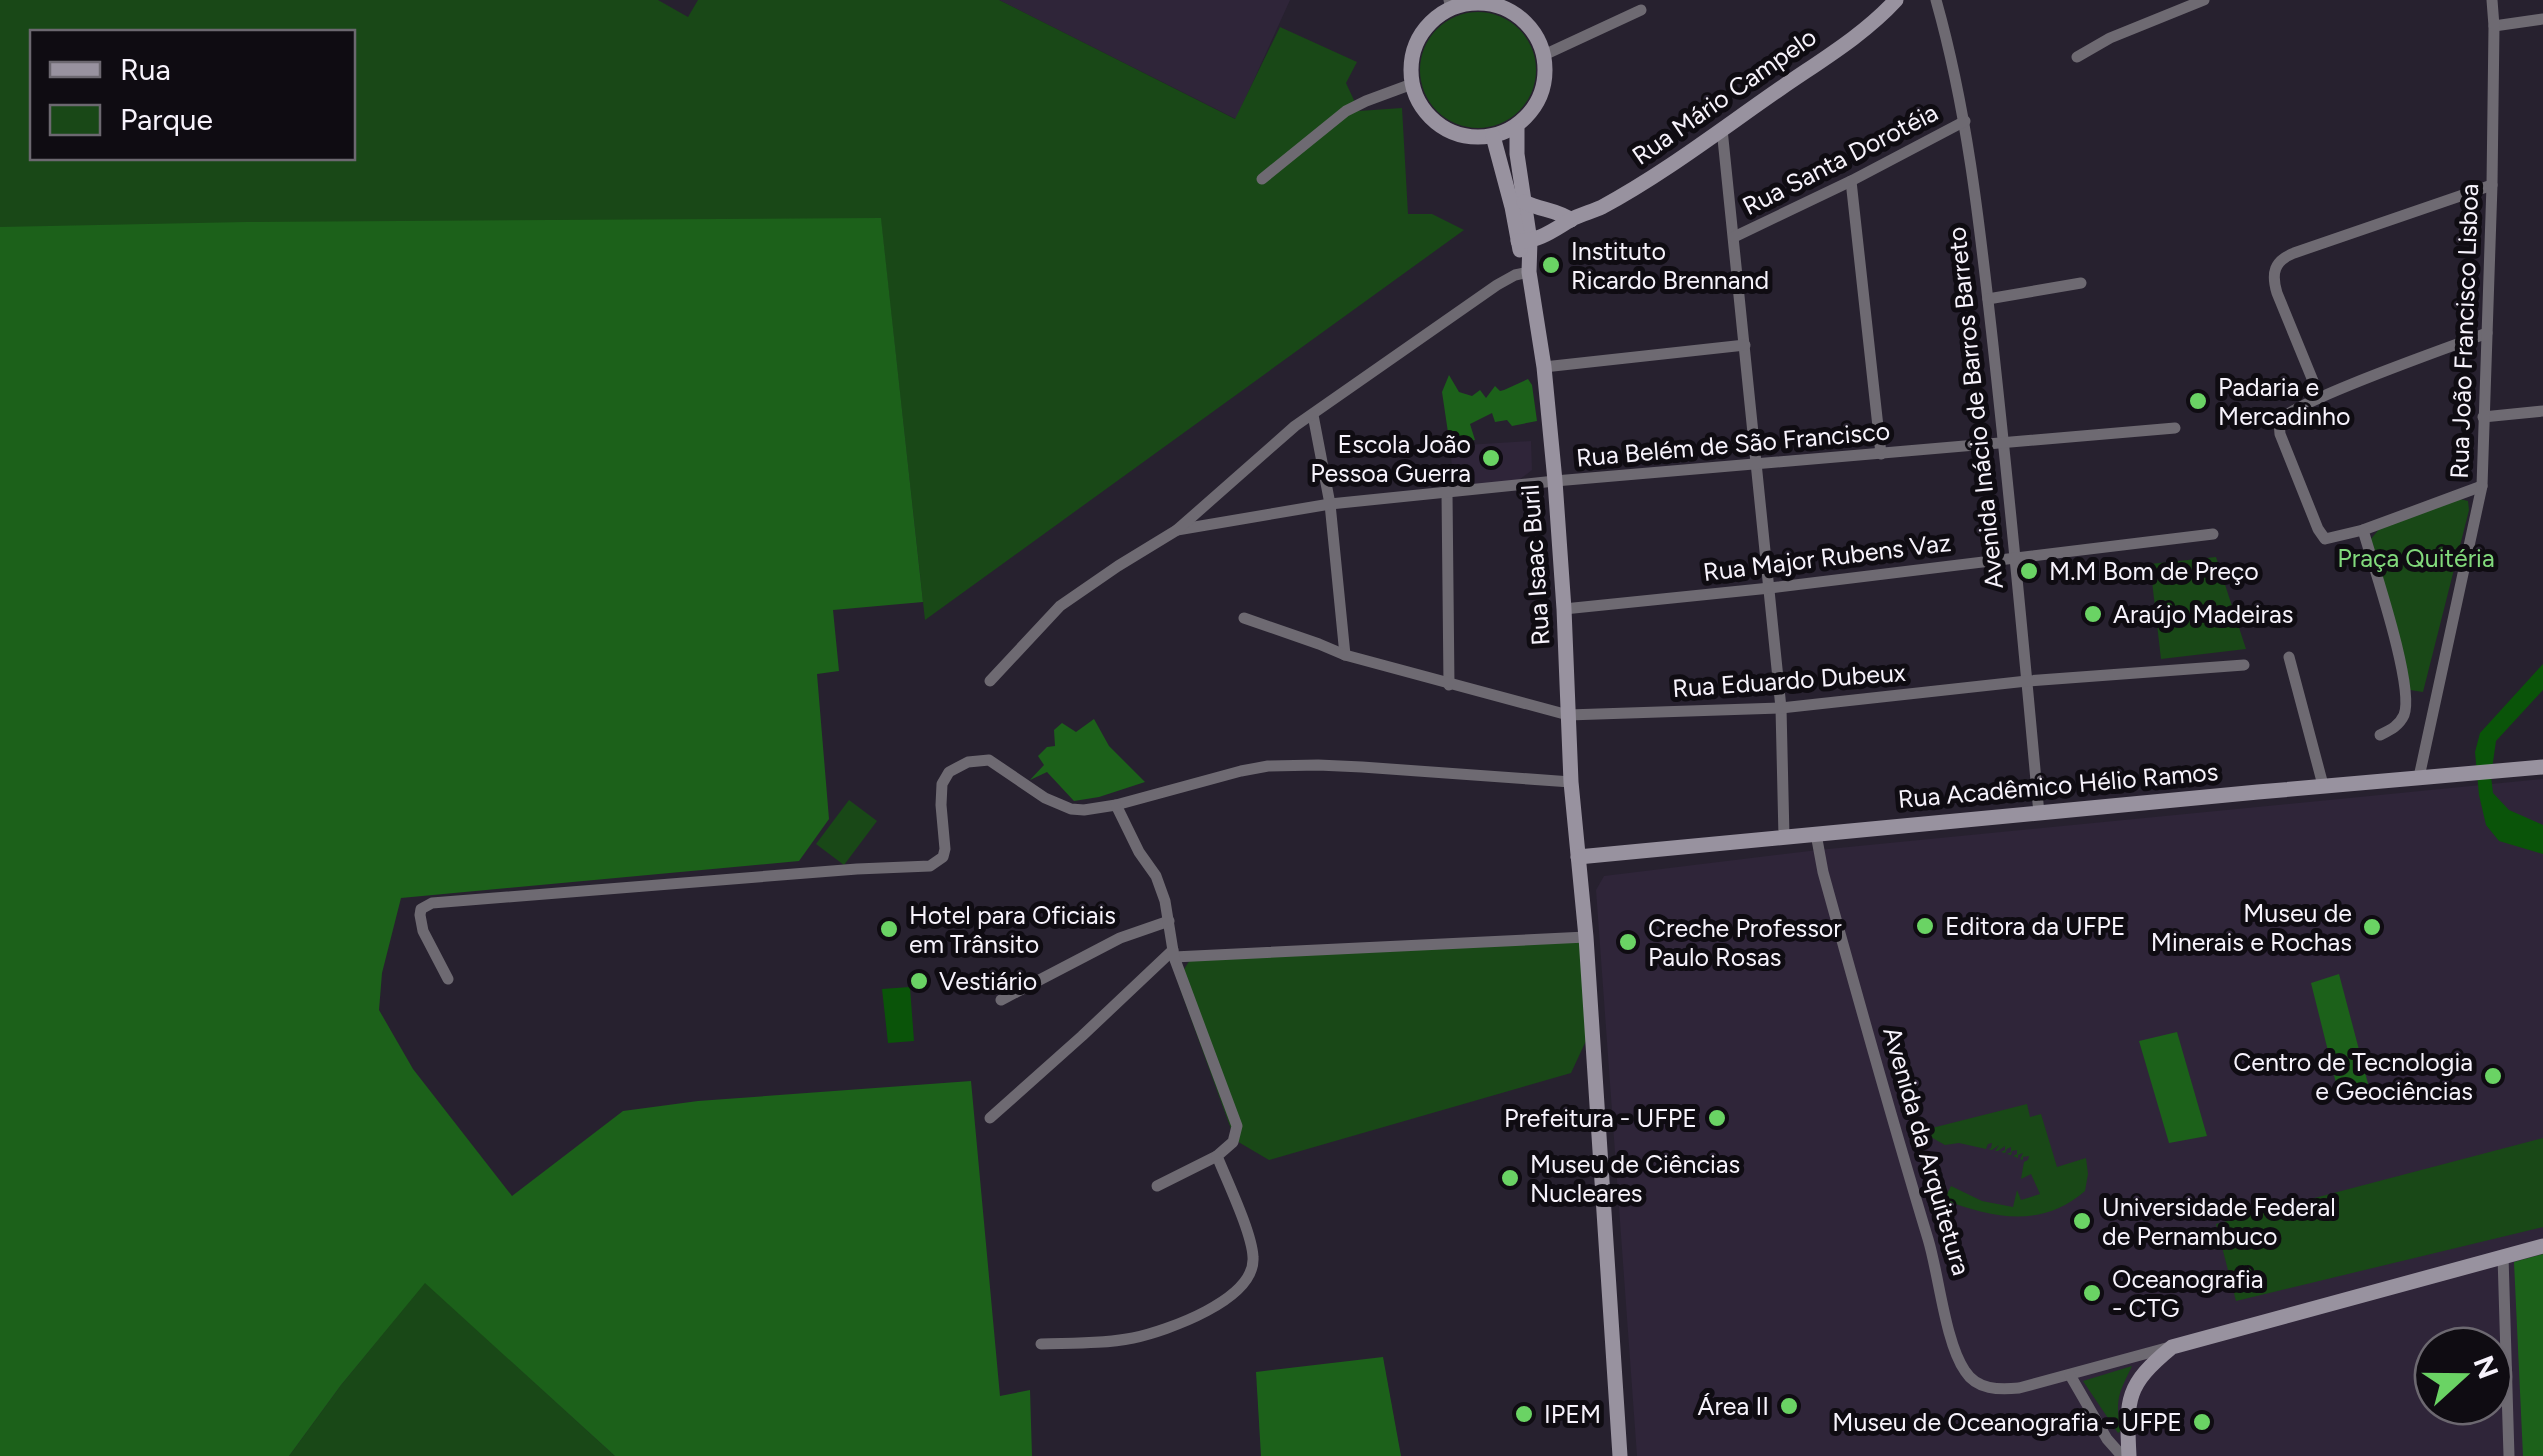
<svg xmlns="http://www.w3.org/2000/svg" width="2543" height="1456" viewBox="0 0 2543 1456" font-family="Figtree,sans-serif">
<rect width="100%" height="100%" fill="#27212f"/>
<g fill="#2f2539" fill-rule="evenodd">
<polygon points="999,0 1290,0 1236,119"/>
<polygon points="1531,441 1532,470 1519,480 1454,488 1450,446"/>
<path d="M2543,779V1456H1637L1596,890L1604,876L1818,850ZM2433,1346H2493V1406H2433Z"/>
</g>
<g fill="#194817" fill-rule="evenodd">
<path d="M0,0H658L688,17L698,0H999L1235,119L1280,27L1357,62L1346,83L1359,111L1402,108L1408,214H1432L1464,230L925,620L881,221L0,231ZM32,32H352V158H32Z"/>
<circle cx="1478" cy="70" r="58"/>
<polygon points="2460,499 2468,501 2469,510 2423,692 2410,690 2371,539 2380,528"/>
<polygon points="2216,557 2246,649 2161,659 2150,564"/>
<polygon points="849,800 877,821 844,865 816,844"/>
<polygon points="1586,937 1591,1030 1571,1073 1269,1160 1235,1140 1177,980 1190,960"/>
<path d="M2027,1104L2030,1117L2041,1114L2057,1167L2086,1158L2088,1174L2085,1191C2041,1229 1994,1218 1944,1200L1951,1186L1982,1201L2013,1207L2017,1190L2021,1200L2040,1194L2031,1174L2021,1179L2024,1162L2028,1160L2029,1156L2023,1157V1160L2020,1159L2023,1153L2018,1155V1158L2013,1156L2017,1154V1150L2012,1151L2011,1155L2007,1154L2011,1152V1147L2007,1149L2005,1153L2001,1152L2005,1150V1146L1998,1151H1995L1999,1145L1992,1150L1988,1149L1991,1148L1992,1143L1988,1144L1986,1149L1959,1143L1945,1145L1920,1131Z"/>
<polygon points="2543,1138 2543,1227 2236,1301 2216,1224"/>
<polygon points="425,1282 615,1456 289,1456 341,1385"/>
<path d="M2132,1366C2118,1395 2115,1399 2121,1431L2118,1433L2083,1381Z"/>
</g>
<g fill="#1c611a">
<polygon points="881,218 923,602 833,610 839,671 817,674 829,819 799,861 401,898 382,973 379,1010 413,1069 512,1196 623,1111 698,1101 971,1081 1000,1396 1030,1390 1032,1456 615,1456 425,1283 341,1385 289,1456 0,1456 0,227 246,222"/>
<polygon points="1449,375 1459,392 1472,396 1480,390 1486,398 1495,386 1500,391 1504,390 1528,379 1532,385 1537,421 1512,426 1507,420 1495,422 1492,413 1470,424 1475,440 1450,446 1442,392"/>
<polygon points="1094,719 1109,746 1145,782 1099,797 1074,801 1047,772 1030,780 1044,765 1038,756 1047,747 1055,746 1054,730 1062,723 1076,732"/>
<polygon points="2339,974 2371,1095 2341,1103 2311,983"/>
<polygon points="2177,1032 2207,1136 2169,1143 2139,1041"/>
<polygon points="2543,1254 2543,1456 2523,1456 2514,1262"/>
<polygon points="1383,1357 1401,1456 1261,1456 1256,1372"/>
</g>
<g fill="#0a5409">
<polygon points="2543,664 2543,690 2496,741 2491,776 2493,793 2509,810 2543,825 2543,854 2499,841 2486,825 2479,795 2475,752 2480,733"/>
<polygon points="910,987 914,1041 888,1043 882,989"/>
</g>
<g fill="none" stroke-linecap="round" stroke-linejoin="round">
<g stroke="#6e6a72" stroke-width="11">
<polyline points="1449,0 1451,8"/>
<path d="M1936,0C1968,113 1980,229 1993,345C2010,501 2025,658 2039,814"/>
<polyline points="2494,26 2543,19"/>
<polyline points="1544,55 1641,10"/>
<polyline points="2077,57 2110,38 2204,0"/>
<polyline points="1722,129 1781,708 1784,837"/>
<polyline points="1262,179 1346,111 1366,101 1412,84"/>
<polyline points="1851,181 1881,454"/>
<polyline points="1734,237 1851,181 1965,121"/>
<polyline points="1988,299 2081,283"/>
<polyline points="1544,367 1745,345"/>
<path d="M2320,398L2277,293C2271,273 2274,261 2294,253L2492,185"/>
<polyline points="1313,415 1330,504 1345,655"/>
<polyline points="2483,417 2543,411"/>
<path d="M2482,486L2363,530L2325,539L2318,529L2280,434L2279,421C2294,401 2453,346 2487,333"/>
<polyline points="1447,493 1449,685"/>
<polyline points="1177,530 1330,504 1555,481 2175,428"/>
<path d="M2363,530C2373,565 2415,687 2404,715C2399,726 2390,730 2380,735"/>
<polyline points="1564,609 1770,588 2213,534"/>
<polyline points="1244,618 1319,644 1345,655 1568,715 1781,708 2027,681 2244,665"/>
<polyline points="2289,657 2323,785"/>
<polyline points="990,681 1060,606 1118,566 1177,530 1295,426 1497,285 1515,275 1529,272"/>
<polyline points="2419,777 2482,486 2492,185 2494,26 2492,0"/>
<path d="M1816,834L1823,872C1857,995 1891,1117 1928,1239C1939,1275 1945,1342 1965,1371C1977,1390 1999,1390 2019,1388L2170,1347"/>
<polyline points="1174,957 1586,937"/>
<polyline points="448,979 423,931 420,915 421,909 432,903 857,869 930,866 943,857 945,849 941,805 942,784 949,772 968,762 989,760 1045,798 1071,809 1084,810 1116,805 1241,771 1268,766 1318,765 1362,767 1571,782"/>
<polyline points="1001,1000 1120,938 1169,921"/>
<polyline points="990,1118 1082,1036 1173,950"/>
<polyline points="1157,1186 1217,1156"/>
<polyline points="2503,1256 2509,1456"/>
<path d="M1041,1344C1071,1343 1103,1344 1133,1338C1166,1331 1256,1300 1253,1257C1252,1233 1227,1181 1217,1156L1233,1142L1237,1126L1174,957L1165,901L1156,876L1139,852L1116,805"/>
<polyline points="2070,1375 2107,1439 2122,1456"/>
</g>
<g stroke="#98929f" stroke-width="15">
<circle cx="1478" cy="70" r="67"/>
<polyline points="1517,126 1517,154 1530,241 1529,272 1544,367 1555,481 1564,609 1571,782 1586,937 1620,1456"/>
<polyline points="1493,136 1512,207 1520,250"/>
<path d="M1524,202C1540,210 1558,210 1571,220"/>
<path d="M1518,241C1540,242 1556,228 1574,218C1583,214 1593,211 1602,207C1665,173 1723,128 1781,88C1820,61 1864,35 1896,0"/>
<path d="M1578,857C1899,826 2221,794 2543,767"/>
<path d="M2129,1456C2126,1398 2126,1385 2172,1347L2543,1246"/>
</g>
</g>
<g fill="#6ad364" stroke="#0f0c12" stroke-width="4">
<circle cx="1551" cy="265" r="10"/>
<circle cx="2198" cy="401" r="10"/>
<circle cx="1491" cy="458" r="10"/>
<circle cx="2029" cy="571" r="10"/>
<circle cx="2093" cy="614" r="10"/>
<circle cx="1925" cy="926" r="10"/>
<circle cx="2372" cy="927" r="10"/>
<circle cx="889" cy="929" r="10"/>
<circle cx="1628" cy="942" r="10"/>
<circle cx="919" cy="981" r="10"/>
<circle cx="2493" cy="1076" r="10"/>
<circle cx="1717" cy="1118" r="10"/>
<circle cx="1510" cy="1178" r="10"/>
<circle cx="2082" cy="1221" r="10"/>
<circle cx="2092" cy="1293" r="10"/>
<circle cx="1789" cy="1406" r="10"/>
<circle cx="1524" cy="1414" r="10"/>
<circle cx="2202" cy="1422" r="10"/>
</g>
<g text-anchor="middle" stroke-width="10" stroke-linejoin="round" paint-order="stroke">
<g font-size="25" fill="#f7f3fc" stroke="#0f0c12">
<text transform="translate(1724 96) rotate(-35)" y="9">Rua Mário Campelo</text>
<text transform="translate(1840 159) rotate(-27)" y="9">Rua Santa Dorotéia</text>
<text transform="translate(2464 331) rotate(-88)" y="9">Rua João Francisco Lisboa</text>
<text transform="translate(1975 408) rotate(-96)" y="9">Avenida Inácio de Barros Barreto</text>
<text transform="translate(1733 444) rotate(-5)" y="9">Rua Belém de São Francisco</text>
<text transform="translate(1827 557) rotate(-7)" y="9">Rua Major Rubens Vaz</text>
<text transform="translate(1535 565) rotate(-94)" y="9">Rua Isaac Buril</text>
<text transform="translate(1789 680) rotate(-4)" y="9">Rua Eduardo Dubeux</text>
<text transform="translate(2058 785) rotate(-5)" y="9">Rua Acadêmico Hélio Ramos</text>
<text transform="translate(1927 1151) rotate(74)" y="9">Avenida da Arquitetura</text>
</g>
<g font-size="25" fill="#f7f3fc" stroke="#0f0c12" text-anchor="start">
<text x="1571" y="260">Instituto<tspan x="1571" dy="29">Ricardo Brennand</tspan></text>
<text x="2218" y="396">Padaria e<tspan x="2218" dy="29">Mercadinho</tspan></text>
<text x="1471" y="453" text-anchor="end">Escola João<tspan x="1471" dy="29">Pessoa Guerra</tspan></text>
<text x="2049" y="580">M.M Bom de Preço</text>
<text x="2113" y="623">Araújo Madeiras</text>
<text x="2352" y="922" text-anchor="end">Museu de<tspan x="2352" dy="29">Minerais e Rochas</tspan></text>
<text x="909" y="924">Hotel para Oficiais<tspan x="909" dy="29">em Trânsito</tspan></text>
<text x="1945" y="935">Editora da UFPE</text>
<text x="1648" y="937">Creche Professor<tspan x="1648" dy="29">Paulo Rosas</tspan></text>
<text x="939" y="990">Vestiário</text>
<text x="2473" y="1071" text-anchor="end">Centro de Tecnologia<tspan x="2473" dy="29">e Geociências</tspan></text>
<text x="1697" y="1127" text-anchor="end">Prefeitura - UFPE</text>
<text x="1530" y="1173">Museu de Ciências<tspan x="1530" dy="29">Nucleares</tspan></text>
<text x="2102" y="1216">Universidade Federal<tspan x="2102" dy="29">de Pernambuco</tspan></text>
<text x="2112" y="1288">Oceanografia<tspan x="2112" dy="29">- CTG</tspan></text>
<text x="1769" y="1415" text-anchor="end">Área II</text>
<text x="1544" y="1423">IPEM</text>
<text x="2182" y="1431" text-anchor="end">Museu de Oceanografia - UFPE</text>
</g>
<g font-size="25" fill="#82da7c" stroke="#0f0c12">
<text x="2416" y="567">Praça Quitéria</text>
</g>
</g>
<rect x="30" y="30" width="325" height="130" fill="#0f0c12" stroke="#6c6870" stroke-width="2.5"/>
<rect x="50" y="62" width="50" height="15" fill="#98929f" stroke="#6c6870" stroke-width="2.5"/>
<text x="120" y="80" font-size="30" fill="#f7f3fc">Rua</text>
<rect x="50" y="105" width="50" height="30" fill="#194817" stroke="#6c6870" stroke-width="2.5"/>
<text x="120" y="130" font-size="30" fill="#f7f3fc">Parque</text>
<g transform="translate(2463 1376) rotate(69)"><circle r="48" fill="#0f0c12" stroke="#6c6870" stroke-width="2.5"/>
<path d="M0-8L18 38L0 25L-18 38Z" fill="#6ad364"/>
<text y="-15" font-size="28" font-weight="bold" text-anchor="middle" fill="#f7f3fc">N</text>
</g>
</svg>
